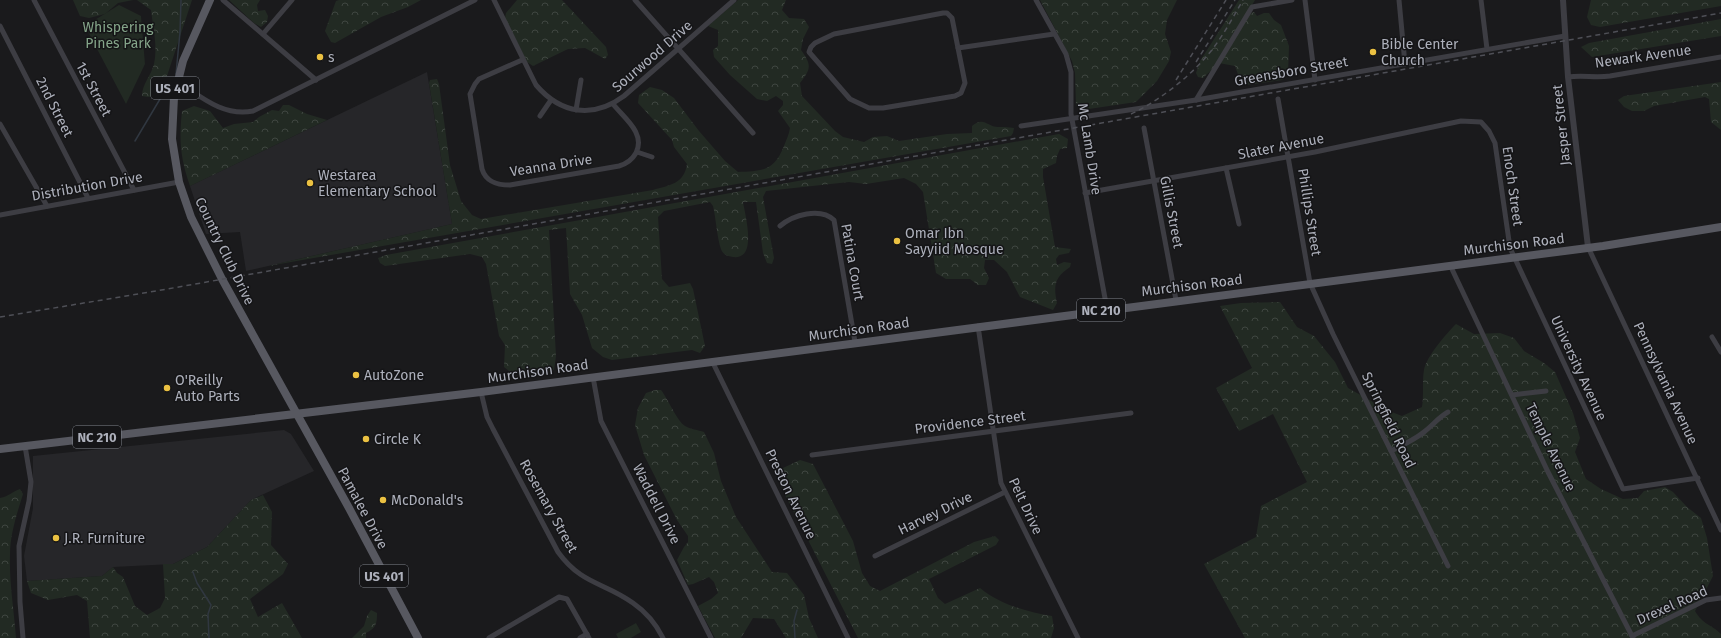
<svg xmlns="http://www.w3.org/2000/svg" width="1721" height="638" viewBox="0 0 1721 638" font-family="'Fira Sans',sans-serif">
<defs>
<pattern id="forest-crowns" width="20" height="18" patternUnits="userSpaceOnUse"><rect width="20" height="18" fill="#222a23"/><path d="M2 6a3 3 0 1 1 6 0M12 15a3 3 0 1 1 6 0" fill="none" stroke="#3f4641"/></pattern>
</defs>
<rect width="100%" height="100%" fill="#1a1a1c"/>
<g fill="#262629">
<polygon points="427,72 452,224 246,271 240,232 206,234 190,186"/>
<polygon points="284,430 291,434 314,471 251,500 207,547 173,564 113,567 102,576 27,581 24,556 33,508 33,456"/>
</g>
<g fill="url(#forest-crowns)">
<polygon points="73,0 133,0 118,3 105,14 89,18 80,16"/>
<path d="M137,0H192L165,82L156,96L148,97L142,96C142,84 151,76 154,64C158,47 153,27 151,10Z"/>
<polygon points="229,0 260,0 257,5 258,11 265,10 268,16 267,22 261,27 254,23"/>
<polygon points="339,0 421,0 408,7 381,17 335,43 331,42 325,31 336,1"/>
<polygon points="517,0 562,0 606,47 608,55 605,59 585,48 568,49 533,66 527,62 505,18 506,13"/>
<path d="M738,0H786L782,10L789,18L804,19L809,27L803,39L801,50C812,65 811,69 800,83L802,96L835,131L843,137L864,142L873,137L887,136L899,141L947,134L972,133V126C984,116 987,127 998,127C1004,127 1008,127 1014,128L1013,133L1011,136L268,266L452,224L429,83L430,80L437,79L439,84L450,165L461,201L472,215L481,219L653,190C670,185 684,184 687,164L674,147L672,140L638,103L639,95L650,87L662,90L674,98L699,131L725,161L738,172C763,171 774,171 784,146C786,140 789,135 790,128L778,111L783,105V101L776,96L767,101L757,99L730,75L714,57L713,50L718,46V30L708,26Z"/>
<polygon points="1040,0 1177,0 1167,20 1165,34 1171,52 1169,61 1157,81 1136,102 1082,110 1076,106 1075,73 1072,61"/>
<polygon points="1239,0 1255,0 1237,30 1248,14 1254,12 1257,16 1264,13 1269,13 1274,20 1281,25 1289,46 1288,74 1282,80 1246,85 1240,80 1235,66 1219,63 1203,78 1198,77 1196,73 1200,61"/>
<polygon points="1591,0 1721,0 1721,6 1600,27 1591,25 1587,17"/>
<polygon points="1721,19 1721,36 1592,57 1581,47 1589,43"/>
<polygon points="1721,82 1721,130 1711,122 1709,99 1705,97 1654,106 1644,111 1632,111 1624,107 1618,100 1624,96"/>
<path d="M283,105H289L307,114L327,120L190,186C180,157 179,140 182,111L194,106L210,111L223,128L234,124L253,122L259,117L272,110L279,111Z"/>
<path d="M1059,134L1068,139L1067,148L1060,149L1057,156L1056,163L1043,169V177L1055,247L1071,249L1069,253L1059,255L1056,259L1057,265L1064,262L1071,263L1070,267C1055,277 1053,285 1057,303L1053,310L1020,297L1007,272L994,260H985L984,268L989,278L986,285H978L970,279H946L936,273L923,192L916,184L904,178L866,184L849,182L766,191L763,197L774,258L772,264L767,263L763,253L756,202H743C745,215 758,260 733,257C728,256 723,255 721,249C717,238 716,218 713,206L710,202L664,211L658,217L662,279L669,287L690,283L693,289L705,346L700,353L692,350L612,360L603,357L592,348L582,315L570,294L566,228L549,230L556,356L554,370L513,374L504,367L505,345L499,336L486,264L482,257L470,254L385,266L380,263L378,258L386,255Z"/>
<path d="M1280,302L1297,327L1314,336L1335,362L1348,388L1389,411L1402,416L1422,407C1424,395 1422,381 1424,370C1426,357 1447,333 1456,324L1474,334L1500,333L1514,338L1524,351L1544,363L1555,372L1573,413L1580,438L1575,452L1586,479L1601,489L1623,499L1638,498L1644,491L1665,487L1673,492L1687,507L1701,518L1707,538L1713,576L1695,611C1703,625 1711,624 1721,634V638H1245L1204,564L1256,537L1261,506L1307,482L1273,414L1239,431L1216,388L1252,368L1220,306L1241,303Z"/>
<path d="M655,390H661C668,399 677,421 685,426C690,429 698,430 704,432L714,453L721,481L736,517L772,572L787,573L804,595L809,618L818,638H786L774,619L753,618L741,638H715L698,606L711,599L718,593L714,582L709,577L693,584L688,585L677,560L684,547L688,542V536L677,520L644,455L635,425L638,408L646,393Z"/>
<path d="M800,460L813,464L853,541L862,573L870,586L880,591L974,542L995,536L999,540L996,545L929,579L938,598L945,604L980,588C999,604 1027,612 1052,616L1054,628L1051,638H858L779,483L783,468Z"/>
<path d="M20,489L23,494C17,513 10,535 10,554C9,582 14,610 16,638H0V498C10,496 11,492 20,489Z"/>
<polygon points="263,495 272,512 271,545 288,564 283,574 250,599 258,617 282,603 302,638 90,638 87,601 77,595 48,600 31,593 27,581 102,576 113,567 117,573 123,577 135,606 147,615 160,608 165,598 163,564 173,564 207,547 251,500"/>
<path d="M371,610L377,613C377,624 376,628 366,633V638H352L364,626L367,616Z"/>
</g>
<g fill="#222a23">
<polygon points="119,5 141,16 145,64 126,104 85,26"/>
<polygon points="636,623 641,632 631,638 618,638 616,634"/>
</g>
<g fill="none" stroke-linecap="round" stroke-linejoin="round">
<g stroke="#303740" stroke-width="1.5">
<polyline points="176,74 180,32 181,0"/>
<polyline points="135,141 166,89 174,81"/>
<polyline points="193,572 197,583 211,605 208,614 209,638"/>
<polyline points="795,638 794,621 797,610"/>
</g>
<g stroke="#3d3d43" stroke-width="5">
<polyline points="34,0 134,190"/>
<polyline points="223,0 316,80"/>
<path d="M494,0L536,85C561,114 593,119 624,96L734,0"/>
<polyline points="635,0 753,133"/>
<polyline points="1036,0 1066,54 1071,72 1071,114 1107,309"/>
<polyline points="1305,0 1315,80"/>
<polyline points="1399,0 1405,64"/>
<polyline points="1481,0 1487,49"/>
<polygon points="943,13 947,13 952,18 965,83 961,93 955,96 883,108 869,108 850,99 809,52 811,47 815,43 834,34"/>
<polyline points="0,26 88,198"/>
<polyline points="263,34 292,0"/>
<polyline points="958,48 1054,34"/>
<path d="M522,60L479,79L475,84L470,94L482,169C486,182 497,185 510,185L619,166C626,164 632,160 636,153C646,133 624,118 613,104"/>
<path d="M1568,77C1582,75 1596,78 1610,76L1721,57"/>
<path d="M177,81C200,96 223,117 253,111L475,0"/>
<polyline points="1278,99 1310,283 1333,334 1448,566"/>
<polyline points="1196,100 1252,7 1292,0"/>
<polyline points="576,110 581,80"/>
<polyline points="540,116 551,100"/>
<polyline points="0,124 47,206"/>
<polyline points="1021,126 1196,100 1565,36"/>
<polyline points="1144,128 1176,300"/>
<polyline points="637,152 652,157"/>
<polyline points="1226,168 1239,224"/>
<polyline points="1085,193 1315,152 1461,121 1481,122 1489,131 1495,143 1510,248 1623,489 1698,478"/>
<polyline points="0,215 179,182"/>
<path d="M780,226C793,215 820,207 834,220L855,342"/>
<polyline points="1588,247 1721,530"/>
<polyline points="1450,265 1548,472 1633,638"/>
<polyline points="978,326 1001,483 1078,638"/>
<polyline points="1712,337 1721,352"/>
<polyline points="712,361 848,638"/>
<polyline points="593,377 601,421 711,638"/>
<path d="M481,392L487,417L493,429L558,552C582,585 604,582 633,603C646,612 656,624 663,638"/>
<polyline points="1512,395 1546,391"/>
<path d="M1391,451C1403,445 1414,440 1424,432C1433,425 1439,417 1448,412"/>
<polyline points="812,455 1131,413"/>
<polyline points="875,556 1005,492"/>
<polyline points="1632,636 1706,600 1721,598"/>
<polyline points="23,638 20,602 19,546 29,501 31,482 25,446"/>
<polyline points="489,638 559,597 567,599 589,638"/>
<polyline points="580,638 587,634"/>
</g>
<polyline stroke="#3d3d43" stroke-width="6" points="1563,0 1568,77 1588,247"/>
<g stroke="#575860" stroke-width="8">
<polyline points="210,0 183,61 174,97 172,139 179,182 191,217 222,279 349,508 418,638"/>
<polyline points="0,449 481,392 1603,246 1721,227"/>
</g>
<g stroke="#4e4f56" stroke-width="1.5" stroke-dasharray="5 4" stroke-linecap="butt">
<polyline points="1196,62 1235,0"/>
<polyline points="1176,80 1226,0"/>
<path d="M1131,114C1157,102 1187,79 1206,57C1221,40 1232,19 1243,0"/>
<polyline points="0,317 156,291 1721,13"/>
</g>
</g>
<g fill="#ebc142" stroke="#151517" stroke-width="1.5">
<circle cx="1373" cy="52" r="4"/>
<circle cx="320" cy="57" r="4"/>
<circle cx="310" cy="183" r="4"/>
<circle cx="897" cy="241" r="4"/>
<circle cx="356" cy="375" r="4"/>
<circle cx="167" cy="388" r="4"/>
<circle cx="366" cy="439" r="4"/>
<circle cx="383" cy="500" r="4"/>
<circle cx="56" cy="538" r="4"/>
</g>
<g text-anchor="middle" stroke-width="3" stroke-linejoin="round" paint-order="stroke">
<g fill="#151517" stroke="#7f828a" stroke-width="1">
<rect x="151" y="77" width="48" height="22" rx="3"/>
<rect x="1077" y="299" width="48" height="22" rx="3"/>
<rect x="73" y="426" width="48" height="22" rx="3"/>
<rect x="360" y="565" width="48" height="22" rx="3"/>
</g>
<g font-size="13" font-weight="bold" fill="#adb0bb">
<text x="175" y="93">US 401</text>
<text x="1101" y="315">NC 210</text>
<text x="97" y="442">NC 210</text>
<text x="384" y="581">US 401</text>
</g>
<g font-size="14" fill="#85a58a" stroke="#151517">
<text x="118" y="32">Whispering<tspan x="118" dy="16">Pines Park</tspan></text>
</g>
<g font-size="14" fill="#adb0bb" stroke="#151517" text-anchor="start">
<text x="1381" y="49">Bible Center<tspan x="1381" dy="16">Church</tspan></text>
<text x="328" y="62">s</text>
<text x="318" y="180">Westarea<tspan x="318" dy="16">Elementary School</tspan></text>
<text x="905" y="238">Omar Ibn<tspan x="905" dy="16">Sayyiid Mosque</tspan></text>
<text x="364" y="380">AutoZone</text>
<text x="175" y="385">O'Reilly<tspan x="175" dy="16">Auto Parts</tspan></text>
<text x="374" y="444">Circle K</text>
<text x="391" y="505">McDonald's</text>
<text x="64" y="543">J.R. Furniture</text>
</g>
<g font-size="14" fill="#adb0bb" stroke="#151517">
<text transform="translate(652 56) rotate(-41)" y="5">Sourwood Drive</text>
<text transform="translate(1643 56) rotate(-8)" y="5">Newark Avenue</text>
<text transform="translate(1291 71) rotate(-10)" y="5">Greensboro Street</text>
<text transform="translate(94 89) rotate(62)" y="5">1st Street</text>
<text transform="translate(55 107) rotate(63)" y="5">2nd Street</text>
<text transform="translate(1561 125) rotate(-96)" y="5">Jasper Street</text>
<text transform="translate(1281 146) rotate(-11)" y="5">Slater Avenue</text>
<text transform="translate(1090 149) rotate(81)" y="5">Mc Lamb Drive</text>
<text transform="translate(551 165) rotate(-9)" y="5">Veanna Drive</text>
<text transform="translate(87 186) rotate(-10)" y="5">Distribution Drive</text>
<text transform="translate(1513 186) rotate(82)" y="5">Enoch Street</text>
<text transform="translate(1172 212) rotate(79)" y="5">Gillis Street</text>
<text transform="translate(1310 212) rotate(81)" y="5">Phillips Street</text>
<text transform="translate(1514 244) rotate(-7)" y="5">Murchison Road</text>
<text transform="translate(225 251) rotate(64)" y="5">Country Club Drive</text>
<text transform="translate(853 262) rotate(80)" y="5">Patina Court</text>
<text transform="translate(1192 285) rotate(-7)" y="5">Murchison Road</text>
<text transform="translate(859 329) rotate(-8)" y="5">Murchison Road</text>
<text transform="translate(1579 368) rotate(65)" y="5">University Avenue</text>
<text transform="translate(538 371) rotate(-8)" y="5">Murchison Road</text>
<text transform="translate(1666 383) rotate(65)" y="5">Pennsylvania Avenue</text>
<text transform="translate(1389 420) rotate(64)" y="5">Springfield Road</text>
<text transform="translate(970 422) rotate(-7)" y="5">Providence Street</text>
<text transform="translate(1551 447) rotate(64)" y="5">Temple Avenue</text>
<text transform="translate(791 494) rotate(64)" y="5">Preston Avenue</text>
<text transform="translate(657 504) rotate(63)" y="5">Waddell Drive</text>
<text transform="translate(549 506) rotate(61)" y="5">Rosemary Street</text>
<text transform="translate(1026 506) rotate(65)" y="5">Pelt Drive</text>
<text transform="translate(363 508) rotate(62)" y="5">Pamalee Drive</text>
<text transform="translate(935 513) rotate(-26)" y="5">Harvey Drive</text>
<text transform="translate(1672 605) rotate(-24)" y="5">Drexel Road</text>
</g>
</g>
</svg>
